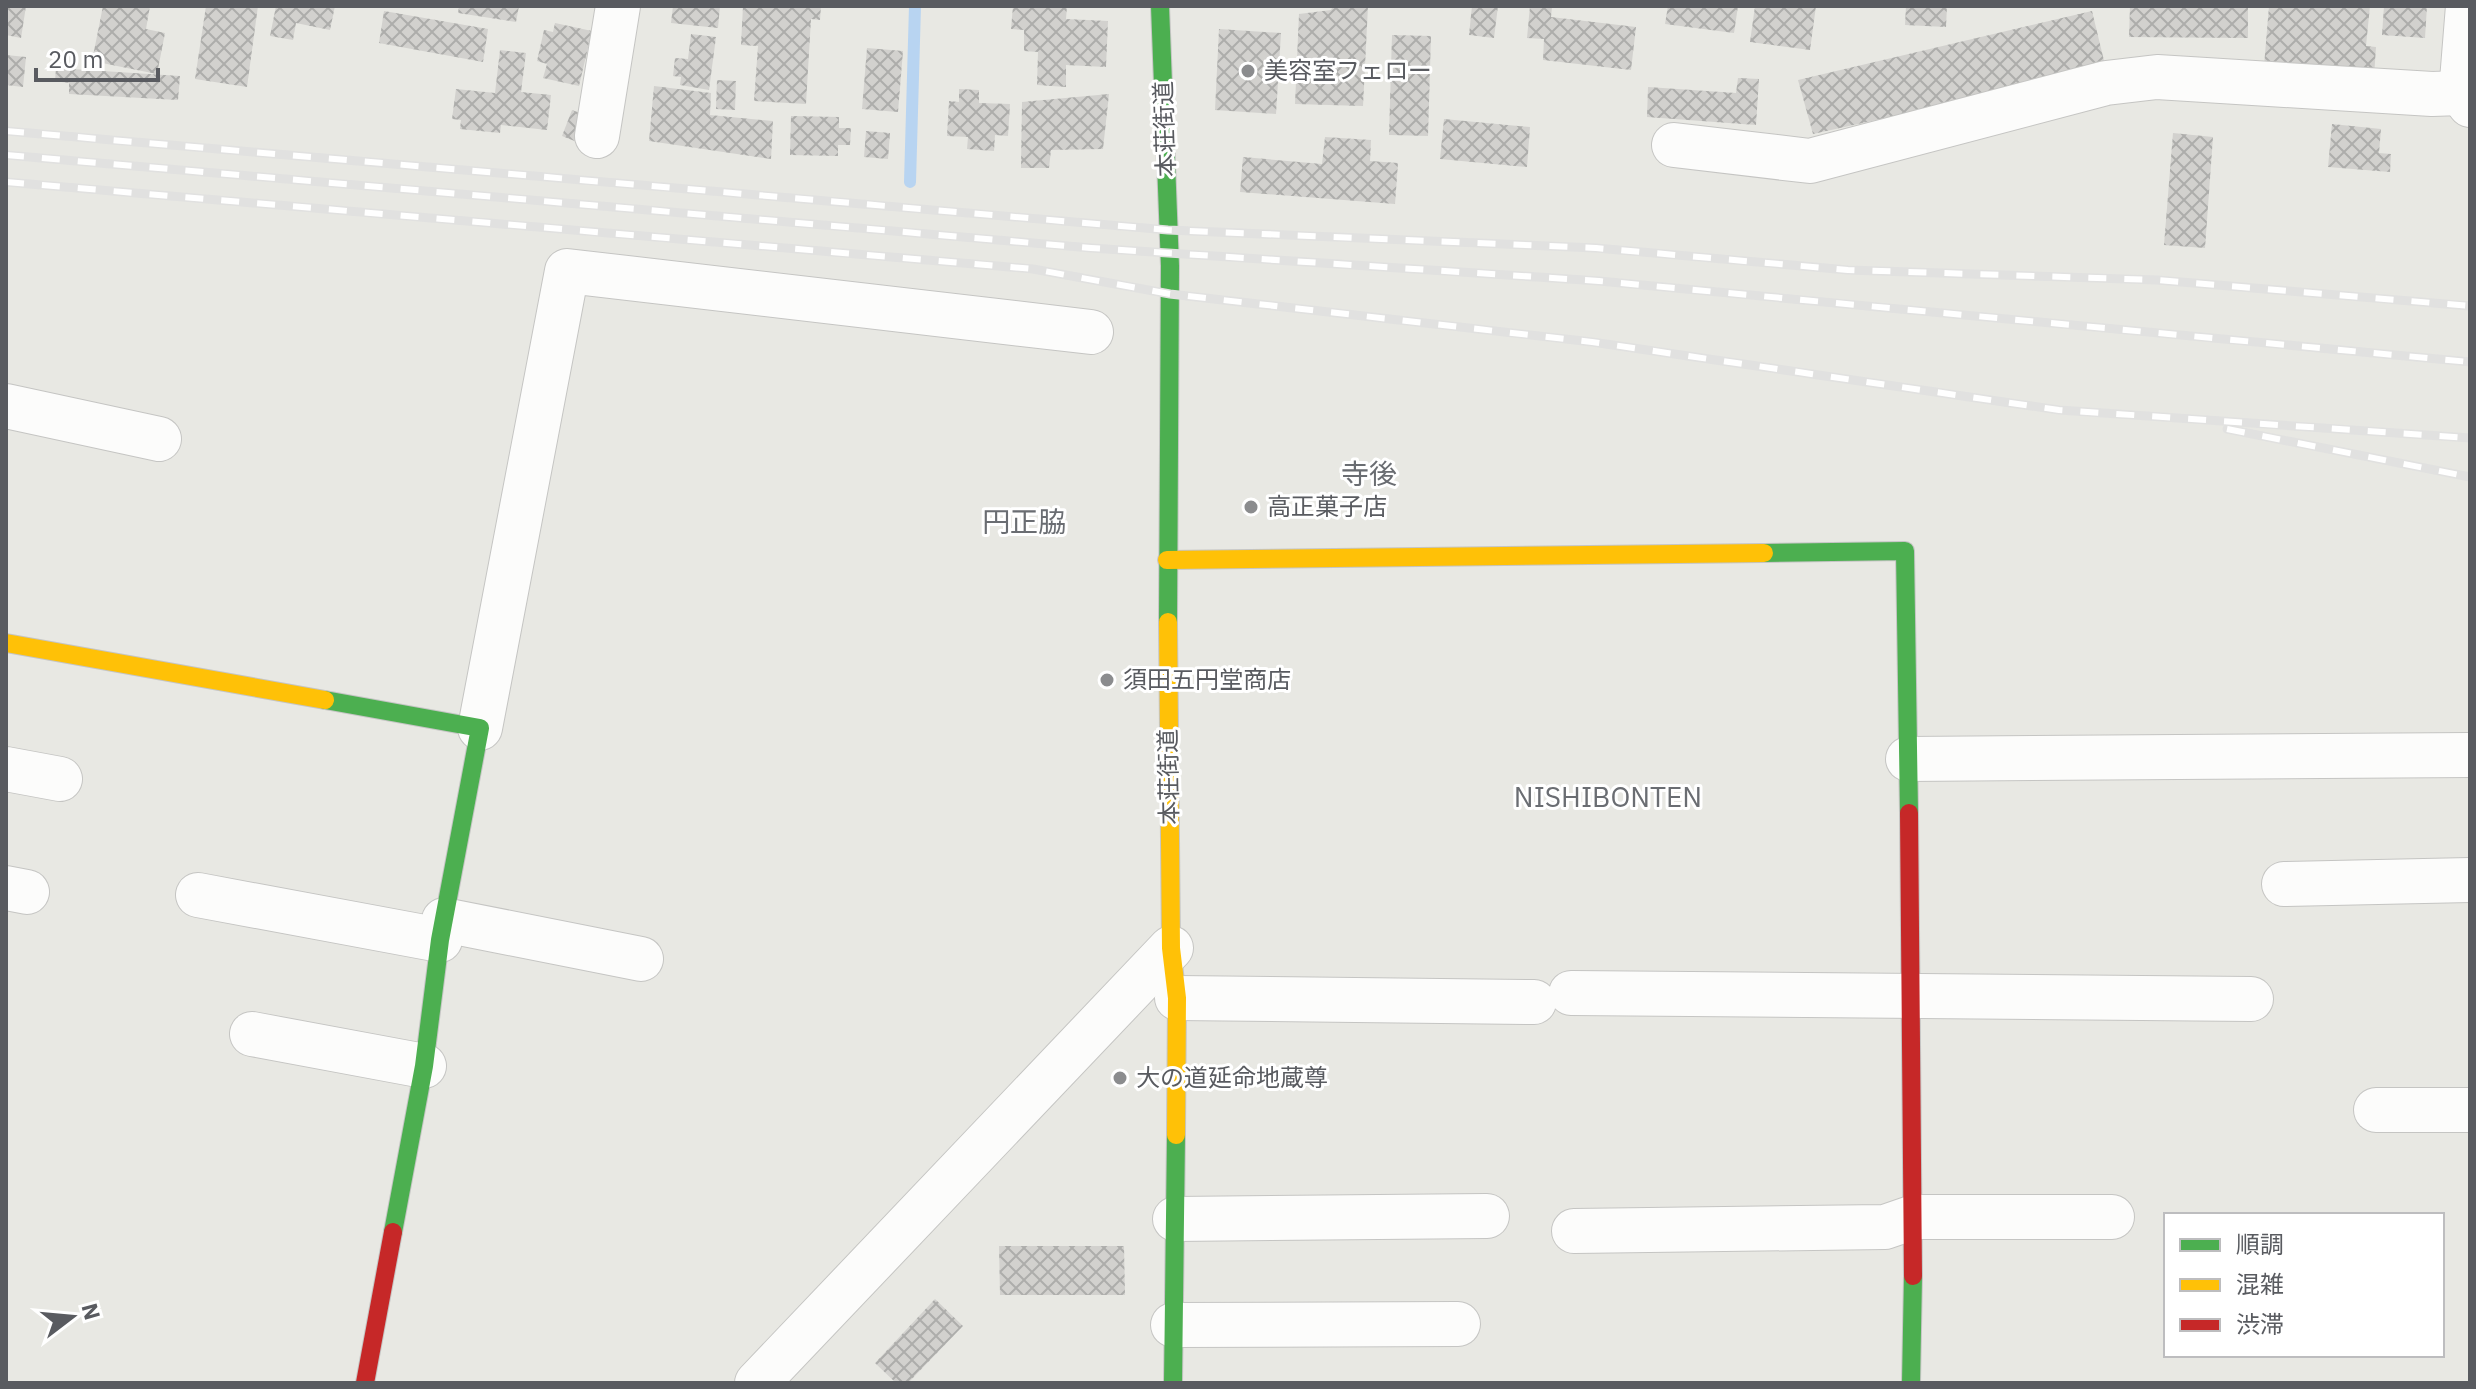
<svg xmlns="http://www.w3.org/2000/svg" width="2476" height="1389" viewBox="0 0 2476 1389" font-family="'IBM Plex Sans','Noto Sans JP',sans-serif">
<defs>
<pattern id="building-cross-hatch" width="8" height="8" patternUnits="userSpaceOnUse" patternTransform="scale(2)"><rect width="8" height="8" fill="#d2d1ce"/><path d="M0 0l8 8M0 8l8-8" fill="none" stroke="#adadab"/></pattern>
</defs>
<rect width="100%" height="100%" fill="#e8e8e3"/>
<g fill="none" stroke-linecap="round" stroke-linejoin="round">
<polyline stroke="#b8d4f1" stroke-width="12" points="910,182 915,6"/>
</g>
<g fill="url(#building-cross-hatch)">
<polygon points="6,6 26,6 21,38 6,35"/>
<polygon points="103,6 150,6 146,29 165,33 157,74 92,61"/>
<polygon points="206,6 258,6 247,87 195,79"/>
<polygon points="276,6 335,6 330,30 296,23 293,40 270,36"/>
<polygon points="459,6 519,6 516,22 458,13"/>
<polygon points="673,6 720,6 718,28 671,23"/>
<polygon points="743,6 821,6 820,20 811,19 806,104 754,101 758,46 741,45"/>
<polygon points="1013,6 1067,6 1066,19 1108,21 1106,67 1066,65 1066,87 1037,85 1038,52 1024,51 1024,30 1011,29"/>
<polygon points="1333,6 1368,6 1363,106 1295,104 1299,14 1331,10"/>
<polygon points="1472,6 1498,6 1494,38 1469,35"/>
<polygon points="1530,6 1552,7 1551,17 1636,27 1631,70 1543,60 1544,39 1527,38"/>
<polygon points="1668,6 1738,6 1734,33 1665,24"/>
<polygon points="1755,6 1816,6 1810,50 1750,42"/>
<polygon points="1906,6 1947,6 1946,27 1905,25"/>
<polygon points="2130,6 2248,6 2248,38 2129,37"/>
<polygon points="2269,6 2370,6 2366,46 2376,47 2374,77 2264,66"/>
<polygon points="2384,6 2427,6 2425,38 2382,35"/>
<polygon points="384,11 488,29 483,62 379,43"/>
<polygon points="2092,11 2106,69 1813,134 1798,80"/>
<polygon points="555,23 592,31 579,86 543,78 547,64 537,61 544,30 553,32"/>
<polygon points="1219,29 1281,33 1276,114 1215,110"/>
<polygon points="691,34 716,37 709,90 680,85 681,77 673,76 675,58 688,59"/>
<polygon points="1392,35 1431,36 1428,136 1389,135"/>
<polygon points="867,48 903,51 898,112 862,109"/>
<polygon points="500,50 526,53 521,92 551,95 547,130 501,125 500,133 460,129 461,120 452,119 456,89 495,93"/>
<polygon points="6,55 26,57 23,87 6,85"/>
<polygon points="56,68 180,76 178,100 69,94 69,83 55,81"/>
<polygon points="1738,78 1759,79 1756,125 1647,117 1648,87 1736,93"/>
<polygon points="717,80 736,81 735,110 716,109"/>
<polygon points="654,86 711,93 710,115 773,121 771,159 649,141"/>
<polygon points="959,89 979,90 979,103 1010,104 1008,136 995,135 994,151 967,149 968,137 947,136 949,101 959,102"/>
<polygon points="1109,94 1103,149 1051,150 1049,168 1021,168 1022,102"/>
<polygon points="572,110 588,116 577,142 562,136"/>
<polygon points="791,116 839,117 839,128 851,128 850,145 838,145 838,156 790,155"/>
<polygon points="1444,119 1530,127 1527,167 1440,159"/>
<polygon points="2332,124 2381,129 2379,153 2391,154 2390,172 2328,167"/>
<polygon points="866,131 890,133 888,159 864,157"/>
<polygon points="2173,133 2213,137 2205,248 2164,245"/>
<polygon points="1325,137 1371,140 1370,161 1398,163 1395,204 1240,192 1243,157 1322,164"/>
<polygon points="999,1246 1124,1246 1125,1295 1000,1295"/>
<polygon points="935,1299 963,1326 908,1383 896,1383 875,1363"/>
</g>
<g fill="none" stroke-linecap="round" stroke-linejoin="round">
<defs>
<g id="street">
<polyline points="2468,6 2461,93 2470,105"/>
<polyline points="597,136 618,6"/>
<polyline points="1674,145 1810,161 2106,83 2157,77 2432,94 2461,93"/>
<polyline points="6,406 159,439"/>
<polyline points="480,728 567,271 1091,332"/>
<polyline points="1908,759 2470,755"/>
<polyline points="6,769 60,779"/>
<polyline points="2284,884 2470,880"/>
<polyline points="6,888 27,892"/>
<polyline points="198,895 440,940"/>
<polyline points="444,920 641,959"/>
<polyline points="1571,993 2251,999"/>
<polyline points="1177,998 1534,1002"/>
<polyline points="252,1034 424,1066"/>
<polyline points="2376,1110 2470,1110"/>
<polyline points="1175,1219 1487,1216"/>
<polyline points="1574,1231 1885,1227 1914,1217 2112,1217"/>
<polyline points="1173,1325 1458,1324"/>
<polyline points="757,1383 1171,948"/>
</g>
<g id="fast">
<polyline points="1160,6 1170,266 1168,622"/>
<polyline points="1764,553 1905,551 1909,813"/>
<polyline points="325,700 480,728 440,940 424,1066 393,1232"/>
<polyline points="1173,1383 1176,1135"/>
<polyline points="1911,1383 1913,1276"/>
</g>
<g id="slow">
<polyline points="1167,560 1764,553"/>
<polyline points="1168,622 1171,948 1177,998 1176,1135"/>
<polyline points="6,643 325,700"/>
</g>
<g id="jam">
<polyline points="1909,813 1913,1276"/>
<polyline points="365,1383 393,1232"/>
</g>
</defs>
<use href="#street" stroke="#c5c5c3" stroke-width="46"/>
<use href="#fast" stroke="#c5c5c4" stroke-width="20"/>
<use href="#slow" stroke="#c5c5c4" stroke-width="20"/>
<use href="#jam" stroke="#c5c5c4" stroke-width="20"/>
<use href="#street" stroke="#fcfcfb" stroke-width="44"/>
<use href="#fast" stroke="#4caf50" stroke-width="18"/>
<use href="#slow" stroke="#ffc107" stroke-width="18"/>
<use href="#jam" stroke="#c62828" stroke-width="18"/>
<defs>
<g id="rail">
<polyline points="6,131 1168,230 1596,248 1848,270 2157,280 2470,306"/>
<polyline points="6,155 1091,248 1599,281 2470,362"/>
<polyline points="6,182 1033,269 1170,294 1592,342 2059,410 2470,438"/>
<polyline points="2227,429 2470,477"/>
</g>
</defs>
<use href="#rail" stroke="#e1e1e0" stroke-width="9"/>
<use href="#rail" stroke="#fff" stroke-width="6" stroke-dasharray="18" stroke-linecap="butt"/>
</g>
<g fill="#8b8c8e" stroke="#fff" stroke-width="3">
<circle cx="1248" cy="71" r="8"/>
<circle cx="1251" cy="507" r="8"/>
<circle cx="1107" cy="680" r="8"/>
<circle cx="1120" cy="1078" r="8"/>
</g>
<g text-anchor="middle" stroke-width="6" stroke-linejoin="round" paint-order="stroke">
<g font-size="24" fill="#595b60" stroke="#fff" text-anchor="start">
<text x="1264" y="79">美容室フェロー</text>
<text x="1267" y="515">高正菓子店</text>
<text x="1123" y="688">須田五円堂商店</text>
<text x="1136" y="1086">大の道延命地蔵尊</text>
</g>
<g font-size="24" fill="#595b60" stroke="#fff">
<text transform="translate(1165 129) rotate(-92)" y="8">本荘街道</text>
<text transform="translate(1169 777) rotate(-91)" y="8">本荘街道</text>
</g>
<g font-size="28" fill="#6a6d72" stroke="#fff">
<text x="1369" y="484">寺後</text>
<text x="1024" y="532">円正脇</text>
<text x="1608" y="807">NISHIBONTEN</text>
</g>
</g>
<rect width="2476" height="1389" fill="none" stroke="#595b60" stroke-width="16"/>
<rect x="2164" y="1213" width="280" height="144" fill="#ffffff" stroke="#bdbdbf" stroke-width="2"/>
<rect x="2180" y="1239" width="40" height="12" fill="#4caf50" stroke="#bdbdbf" stroke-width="2"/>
<text x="2236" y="1253" font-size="24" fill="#595b60">順調</text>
<rect x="2180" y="1279" width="40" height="12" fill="#ffc107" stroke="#bdbdbf" stroke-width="2"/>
<text x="2236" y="1293" font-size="24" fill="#595b60">混雑</text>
<rect x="2180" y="1319" width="40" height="12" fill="#c62828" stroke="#bdbdbf" stroke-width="2"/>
<text x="2236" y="1333" font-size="24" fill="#595b60">渋滞</text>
<g transform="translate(72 1317) rotate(74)" stroke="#ffffff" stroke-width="6" paint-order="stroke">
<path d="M0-6L14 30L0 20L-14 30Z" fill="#595b60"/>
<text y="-12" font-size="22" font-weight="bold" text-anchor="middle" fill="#595b60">N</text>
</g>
<path d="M36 68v12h122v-12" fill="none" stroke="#595b60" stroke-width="4"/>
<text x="48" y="68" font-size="24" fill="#595b60" stroke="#ffffff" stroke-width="6" paint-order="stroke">20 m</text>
</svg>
